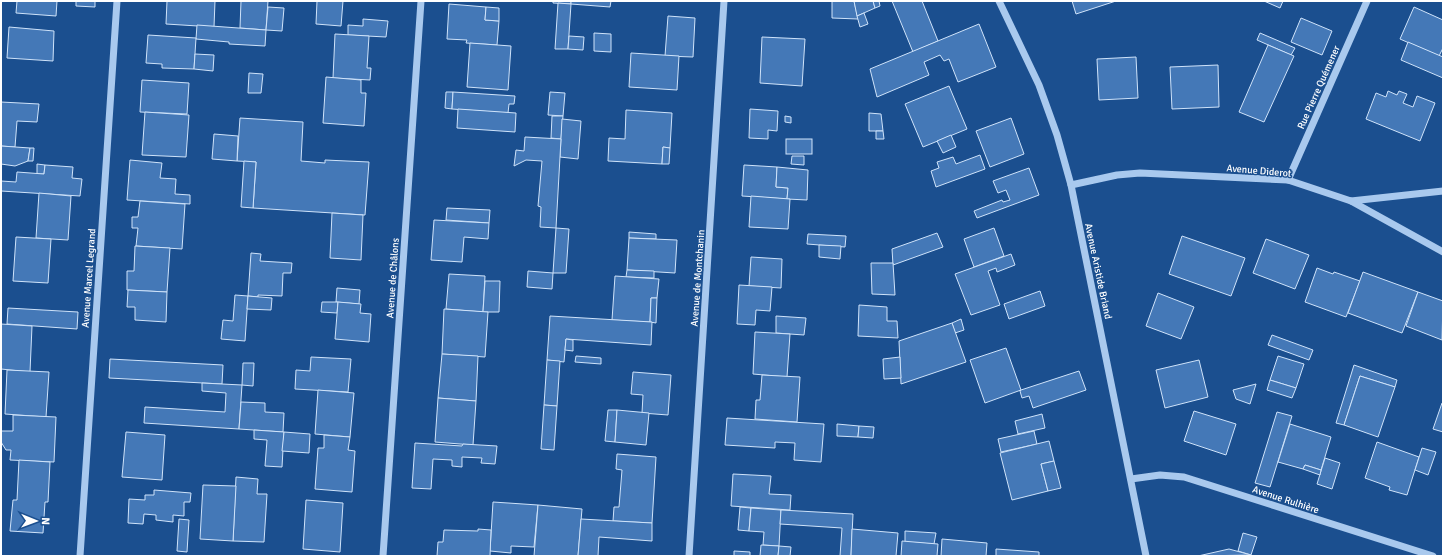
<svg xmlns="http://www.w3.org/2000/svg" width="1444" height="557" viewBox="0 0 1444 557" font-family="Signika,sans-serif">
<rect width="100%" height="100%" fill="#1b4f8f"/>
<g fill="#4478b7" stroke="#cfe3fa">
<polygon points="17,1 57,1 56,16 16,13"/>
<polygon points="76,1 95,1 95,7 76,6"/>
<polygon points="167,1 215,1 214,27 166,24"/>
<polygon points="241,1 268,1 266,30 240,28"/>
<polygon points="317,1 343,1 341,26 316,24"/>
<polygon points="553,1 571,1 571,4 553,3"/>
<polygon points="571,1 611,1 610,7 571,4"/>
<polygon points="832,1 854,1 858,19 832,18"/>
<polygon points="854,1 873,1 875,8 857,16"/>
<polygon points="873,1 879,1 880,6 875,8"/>
<polygon points="892,1 922,1 938,41 913,52"/>
<polygon points="1072,1 1116,1 1076,14"/>
<polygon points="1264,1 1283,1 1280,8"/>
<polygon points="558,3 571,4 568,49 555,49"/>
<polygon points="449,4 486,7 485,20 499,21 497,45 466,43 467,40 447,39"/>
<polygon points="268,7 284,8 282,31 266,30"/>
<polygon points="486,7 499,8 499,21 485,20"/>
<polygon points="1414,7 1443,20 1443,48 1439,56 1400,39"/>
<polygon points="864,13 868,24 860,27 857,16"/>
<polygon points="668,16 695,18 693,57 665,56"/>
<polygon points="1301,18 1332,31 1322,55 1291,42"/>
<polygon points="363,19 388,21 386,37 348,35 348,25 363,26"/>
<polygon points="979,24 996,67 958,82 949,59 944,61 940,55 924,62 929,75 877,97 870,69"/>
<polygon points="197,25 266,30 265,46 229,44 229,42 196,39"/>
<polygon points="9,27 54,31 53,61 7,58"/>
<polygon points="594,33 611,34 611,52 594,51"/>
<polygon points="1260,33 1295,48 1291,55 1257,40"/>
<polygon points="335,34 369,36 367,68 371,68 370,80 333,78"/>
<polygon points="148,35 196,38 194,69 162,68 162,64 146,63"/>
<polygon points="569,36 584,37 583,50 568,49"/>
<polygon points="762,37 805,39 802,86 760,83"/>
<polygon points="1408,42 1443,57 1443,78 1401,60"/>
<polygon points="470,43 511,46 508,90 467,87"/>
<polygon points="1268,45 1294,56 1264,122 1239,112"/>
<polygon points="631,53 679,56 677,90 629,87"/>
<polygon points="195,54 214,55 213,71 194,69"/>
<polygon points="1136,57 1138,98 1099,100 1097,59"/>
<polygon points="1218,65 1219,107 1172,109 1170,67"/>
<polygon points="249,73 263,74 261,93 248,93"/>
<polygon points="326,77 361,80 361,93 366,93 364,126 323,123"/>
<polygon points="142,80 189,83 187,114 140,112"/>
<polygon points="949,86 967,129 923,147 905,104"/>
<polygon points="1388,91 1397,95 1399,91 1407,94 1403,103 1413,107 1417,96 1435,103 1420,141 1366,119 1376,93 1386,97"/>
<polygon points="446,92 453,92 452,109 445,108"/>
<polygon points="453,92 515,96 514,104 509,104 508,113 452,109"/>
<polygon points="550,92 565,93 563,116 548,115"/>
<polygon points="1,102 39,104 37,122 17,121 15,147 1,146"/>
<polygon points="458,109 516,113 515,132 457,128"/>
<polygon points="750,109 778,111 777,131 768,130 768,139 749,138"/>
<polygon points="626,110 672,113 670,148 663,147 662,164 608,161 609,138 625,139"/>
<polygon points="145,112 189,115 186,157 142,155"/>
<polygon points="869,113 881,114 883,131 869,131"/>
<polygon points="552,116 563,116 561,139 551,138"/>
<polygon points="785,116 791,117 791,123 785,122"/>
<polygon points="240,118 303,122 301,161 325,163 325,160 369,162 365,215 253,208 256,162 237,161"/>
<polygon points="1011,118 1024,154 990,167 976,131"/>
<polygon points="562,119 581,121 578,159 560,157"/>
<polygon points="876,131 883,131 884,139 876,139"/>
<polygon points="214,134 238,136 237,161 212,159"/>
<polygon points="951,135 956,147 943,153 937,141"/>
<polygon points="525,137 561,139 556,228 540,227 541,207 538,206 542,161 526,160 514,166 516,150 524,151"/>
<rect x="786" y="139" width="26" height="15"/>
<polygon points="1,146 30,148 28,161 15,166 1,164"/>
<polygon points="663,147 670,148 669,164 662,164"/>
<polygon points="30,148 34,148 33,161 28,161"/>
<polygon points="980,155 985,169 936,187 931,171 939,168 937,162 953,157 956,164"/>
<polygon points="792,156 804,156 804,165 791,164"/>
<polygon points="130,160 162,163 160,178 176,179 175,194 190,195 190,204 127,200"/>
<polygon points="244,161 256,162 253,208 241,207"/>
<polygon points="37,164 45,165 44,174 37,174"/>
<polygon points="45,165 73,167 72,178 82,179 80,196 1,191 1,181 16,182 17,172 44,174"/>
<polygon points="744,165 777,167 776,187 788,188 787,199 742,196"/>
<polygon points="777,167 808,170 807,200 787,199 788,188 776,187"/>
<polygon points="1029,168 1039,195 977,218 974,211 1002,200 1003,202 1010,200 1006,190 998,193 993,181"/>
<polygon points="39,193 71,196 68,240 36,238"/>
<polygon points="751,196 790,199 788,229 749,227"/>
<polygon points="140,201 185,204 182,249 136,246 138,228 132,228 132,217 138,217"/>
<polygon points="447,208 490,210 489,223 446,220"/>
<polygon points="332,213 363,215 361,260 330,258"/>
<polygon points="434,220 489,223 488,239 464,237 462,262 431,260"/>
<polygon points="556,228 569,229 566,273 553,273"/>
<polygon points="994,228 1004,256 974,267 964,239"/>
<polygon points="629,232 656,234 656,239 629,238"/>
<polygon points="937,233 943,247 893,265 892,249"/>
<polygon points="808,234 846,236 845,247 807,244"/>
<polygon points="1182,236 1245,258 1231,296 1169,274"/>
<polygon points="16,237 51,239 48,283 13,281"/>
<polygon points="629,238 677,240 675,273 627,270"/>
<polygon points="1266,239 1309,255 1295,289 1253,273"/>
<polygon points="819,245 841,246 840,259 819,257"/>
<polygon points="135,246 170,248 167,292 127,290 127,271 134,271"/>
<polygon points="251,253 261,254 260,261 292,263 291,273 283,273 282,296 258,295 258,297 248,296"/>
<polygon points="1011,254 1015,265 997,272 996,268 988,271 1000,305 971,315 955,274"/>
<polygon points="751,257 782,259 781,288 749,286"/>
<polygon points="871,263 893,263 895,295 872,294"/>
<polygon points="1317,268 1333,274 1334,272 1360,281 1346,317 1305,302"/>
<polygon points="627,270 654,271 654,278 626,277"/>
<polygon points="528,271 553,273 552,289 527,287"/>
<polygon points="1363,272 1418,292 1402,333 1348,313"/>
<polygon points="449,274 485,276 483,312 446,309"/>
<polygon points="615,276 659,279 657,298 651,298 650,322 612,320"/>
<polygon points="485,281 500,281 499,312 483,312"/>
<polygon points="739,285 772,287 770,311 756,310 755,325 737,324"/>
<polygon points="337,288 360,290 359,304 336,302"/>
<polygon points="128,290 167,292 166,322 135,320 135,307 127,307"/>
<polygon points="1040,291 1045,306 1009,319 1004,304"/>
<polygon points="1418,292 1443,301 1442,340 1406,326"/>
<polygon points="1158,293 1194,307 1181,339 1146,326"/>
<polygon points="235,295 248,296 245,341 221,339 223,320 233,321"/>
<polygon points="248,296 272,298 271,310 247,309"/>
<polygon points="651,298 657,298 656,323 650,322"/>
<polygon points="322,302 338,302 337,313 321,312"/>
<polygon points="338,302 361,304 360,313 371,314 369,342 335,339"/>
<polygon points="859,305 887,307 887,321 897,321 898,338 858,336"/>
<polygon points="8,308 78,312 77,329 7,324"/>
<polygon points="444,309 488,312 485,357 442,354"/>
<polygon points="550,316 652,322 651,345 566,339 564,362 547,360"/>
<polygon points="776,316 806,318 804,335 776,333"/>
<polygon points="961,319 964,330 955,333 952,323"/>
<polygon points="952,323 966,362 901,384 899,341"/>
<polygon points="1,324 32,326 30,372 1,369"/>
<polygon points="755,332 790,334 787,377 753,374"/>
<polygon points="1272,335 1313,350 1309,360 1268,345"/>
<polygon points="566,339 573,340 573,351 565,350"/>
<polygon points="1006,348 1021,390 985,403 970,360"/>
<polygon points="442,354 478,356 476,401 438,398"/>
<polygon points="576,356 601,358 601,364 575,362"/>
<polygon points="1278,356 1304,364 1296,388 1270,380"/>
<polygon points="311,357 351,359 348,392 295,389 296,370 310,371"/>
<polygon points="900,357 901,378 884,379 883,359"/>
<polygon points="110,359 223,365 222,384 109,378"/>
<polygon points="547,360 560,361 557,406 544,405"/>
<polygon points="1199,360 1208,397 1165,408 1156,370"/>
<polygon points="243,363 254,363 253,386 242,385"/>
<polygon points="1354,365 1397,380 1395,387 1360,376 1344,425 1336,423"/>
<polygon points="7,370 49,372 46,417 5,414"/>
<polygon points="1079,371 1086,390 1033,408 1029,396 1022,398 1020,391 1021,390"/>
<polygon points="633,372 671,375 668,415 642,413 643,395 631,394"/>
<polygon points="762,375 800,377 797,422 755,419 756,400 760,400"/>
<polygon points="1360,376 1395,387 1378,437 1344,425"/>
<polygon points="1270,380 1296,388 1292,398 1267,390"/>
<polygon points="202,383 242,385 239,429 144,423 145,407 225,412 226,393 202,391"/>
<polygon points="1256,384 1250,404 1236,399 1233,390"/>
<polygon points="318,390 354,393 350,437 315,434"/>
<polygon points="438,398 476,401 473,445 435,442"/>
<polygon points="241,402 265,403 265,412 284,413 283,432 239,429"/>
<polygon points="1442,403 1443,404 1443,432 1433,429"/>
<polygon points="544,405 557,406 554,450 541,449"/>
<polygon points="608,410 617,410 615,442 605,441"/>
<polygon points="617,410 649,413 646,445 615,442"/>
<polygon points="1194,411 1236,424 1226,455 1184,441"/>
<polygon points="1277,412 1292,416 1270,487 1255,483"/>
<polygon points="1042,414 1045,428 1018,434 1015,421"/>
<polygon points="13,415 56,417 54,462 10,460 11,450 6,450 1,442 1,431 13,431"/>
<polygon points="727,418 824,424 821,462 794,460 795,443 775,442 775,448 725,445"/>
<polygon points="837,424 859,426 858,437 837,436"/>
<polygon points="1290,424 1331,437 1321,470 1305,465 1303,469 1278,462"/>
<polygon points="859,426 874,427 873,438 858,437"/>
<polygon points="254,430 284,432 282,467 265,466 267,440 254,439"/>
<polygon points="1034,431 1037,444 1001,452 998,439"/>
<polygon points="126,432 165,435 162,480 122,477"/>
<polygon points="284,432 310,434 309,453 282,451"/>
<polygon points="324,435 350,437 348,450 355,451 352,492 315,489 318,448 324,448"/>
<polygon points="1049,441 1054,461 1041,464 1048,491 1012,500 1000,453"/>
<polygon points="1377,442 1419,457 1407,495 1389,490 1390,487 1365,478"/>
<polygon points="415,443 462,446 463,444 497,446 495,464 481,463 482,458 462,457 462,467 452,466 452,460 433,459 431,489 412,488"/>
<polygon points="1422,448 1436,452 1428,475 1415,470"/>
<polygon points="617,454 656,457 652,523 613,521 614,507 619,507 622,470 616,469"/>
<polygon points="1325,458 1340,463 1332,489 1317,484"/>
<polygon points="19,460 50,462 48,502 45,502 43,533 10,531 13,500 17,500"/>
<polygon points="1054,461 1061,488 1048,491 1041,464"/>
<polygon points="1305,465 1321,470 1320,475 1303,469"/>
<polygon points="733,474 771,476 769,494 791,495 790,510 731,506"/>
<polygon points="236,477 258,479 257,494 267,494 264,542 233,541"/>
<polygon points="203,485 236,486 233,541 200,539"/>
<polygon points="154,490 191,493 190,502 184,502 184,516 173,515 173,522 156,520 156,515 144,514 143,524 128,523 129,499 145,500 145,495 154,495"/>
<polygon points="306,500 343,503 340,552 303,549"/>
<polygon points="493,502 538,505 534,547 511,546 511,553 490,551"/>
<polygon points="538,505 582,509 578,556 534,556"/>
<polygon points="740,507 751,508 749,531 738,530"/>
<polygon points="751,508 781,510 779,546 763,545 764,532 749,531"/>
<polygon points="781,510 853,514 851,556 840,556 842,528 780,524"/>
<polygon points="179,519 189,520 187,552 177,551"/>
<polygon points="581,519 652,523 652,541 599,537 598,556 578,556"/>
<polygon points="478,529 491,530 490,556 437,556 438,542 443,542 444,530 478,531"/>
<polygon points="852,529 898,533 896,556 851,556"/>
<polygon points="905,531 936,533 934,544 905,542"/>
<polygon points="1243,533 1257,537 1251,555 1238,551"/>
<polygon points="942,539 987,543 986,556 941,556"/>
<polygon points="902,541 938,544 937,556 901,556"/>
<polygon points="761,545 779,546 778,556 760,556"/>
<polygon points="779,546 791,547 790,556 778,556"/>
<polygon points="996,549 1039,552 1039,556 996,556"/>
<polygon points="1229,549 1251,555 1198,556"/>
<polygon points="734,551 750,552 750,556 734,556"/>
</g>
<g fill="none" stroke-linecap="round" stroke-linejoin="round">
<g stroke="#a9c9ee" stroke-width="7">
<polyline points="999,1 1039,85 1057,135 1071,185 1146,556"/>
<polyline points="1288,180 1367,1"/>
<polyline points="1071,185 1117,175 1140,173 1288,180 1351,201 1443,191"/>
<polyline points="1351,201 1443,252"/>
<polyline points="1131,479 1160,475 1184,477 1433,556"/>
<polyline points="80,556 117,1"/>
<polyline points="383,556 421,1"/>
<polyline points="689,556 724,1"/>
</g>
</g>
<g text-anchor="middle" stroke-width="3" stroke-linejoin="round" paint-order="stroke">
<g font-size="10" fill="#fff" stroke="#1b4f8f">
<text transform="translate(1318 87) rotate(-66)" y="4">Rue Pierre Quémener</text>
<text transform="translate(1259 170) rotate(5)" y="4">Avenue Diderot</text>
<text transform="translate(1099 271) rotate(78)" y="4">Avenue Aristide Briand</text>
<text transform="translate(88 278) rotate(-86)" y="4">Avenue Marcel Legrand</text>
<text transform="translate(392 278) rotate(-86)" y="4">Avenue de Châlons</text>
<text transform="translate(697 278) rotate(-86)" y="4">Avenue de Montchanin</text>
<text transform="translate(1286 499) rotate(18)" y="4">Avenue Rulhière</text>
</g>
</g>
<rect width="1444" height="557" fill="none" stroke="#ffffff" stroke-width="4"/>
<g transform="translate(36 521) rotate(91)" stroke="#1b4f8f" stroke-width="3" paint-order="stroke">
<path d="M0-3L7 15L0 10L-7 15Z" fill="#ffffff"/>
<text y="-6" font-size="11" font-weight="bold" text-anchor="middle" fill="#ffffff">N</text>
</g>
</svg>
